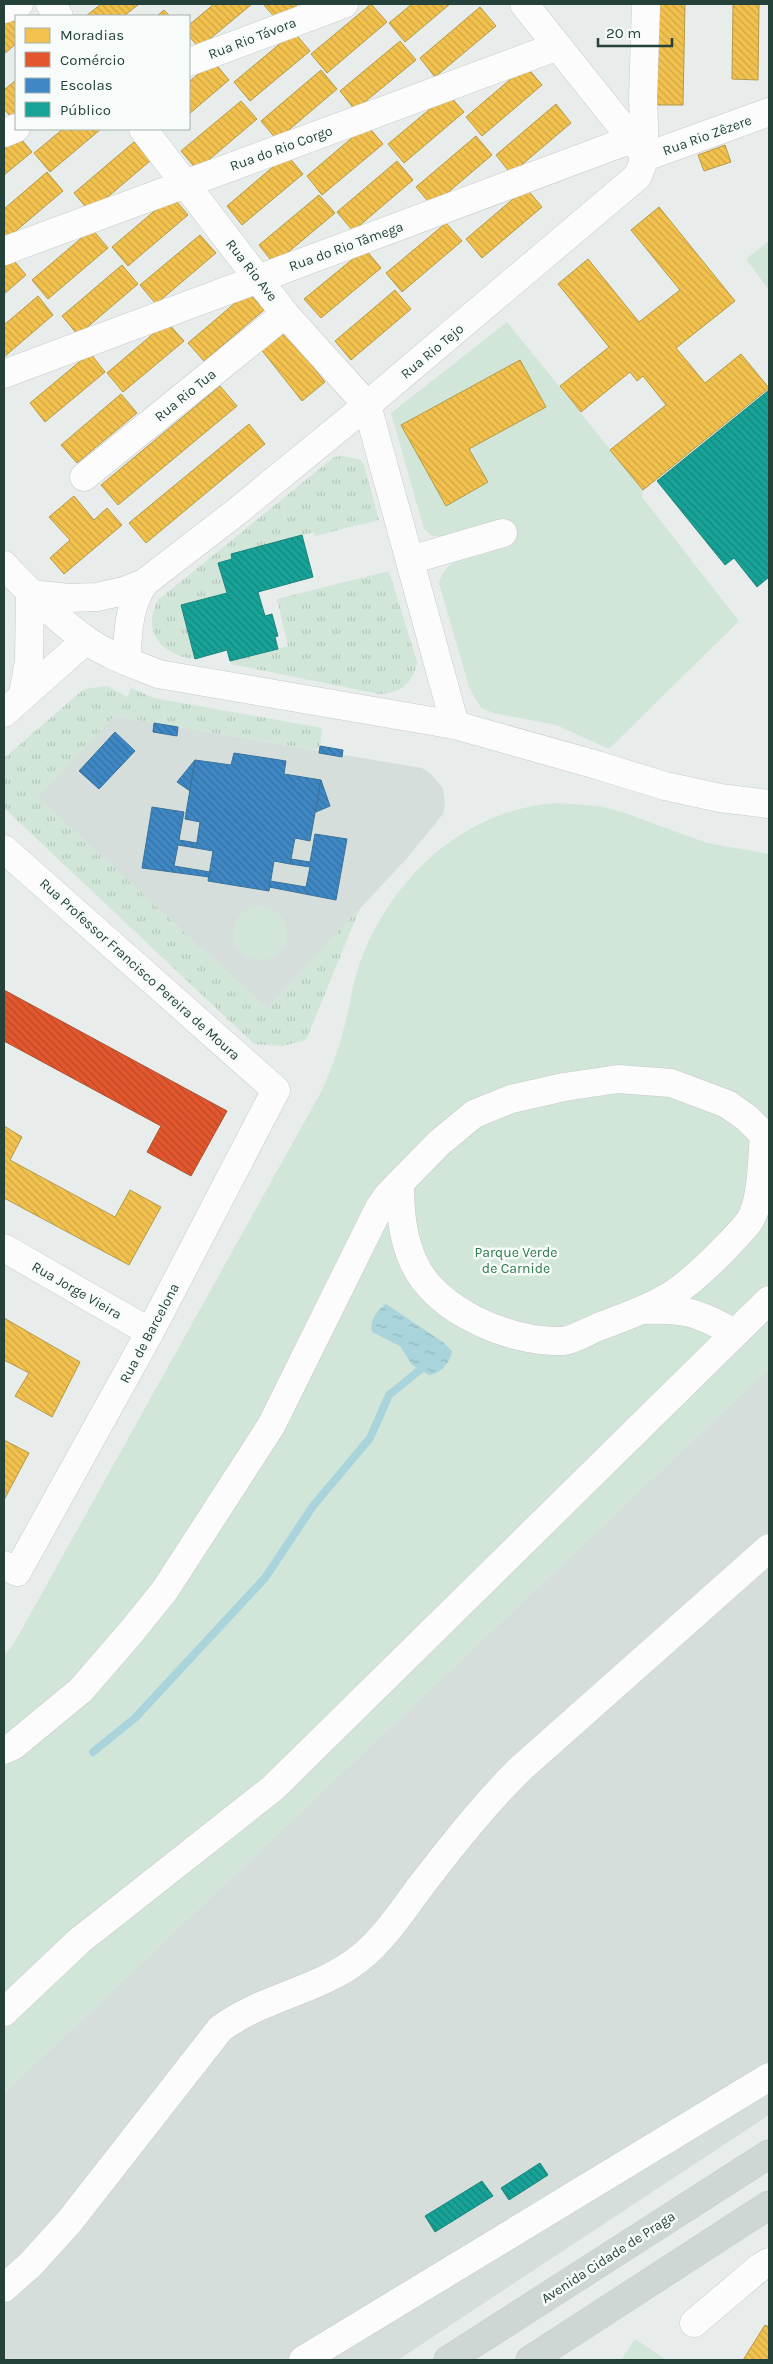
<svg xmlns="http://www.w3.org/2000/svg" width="773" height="2364" viewBox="0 0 773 2364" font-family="Karla,sans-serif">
<defs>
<pattern id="grass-tufts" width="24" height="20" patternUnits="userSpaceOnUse" patternTransform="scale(1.25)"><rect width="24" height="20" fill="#d1e6d8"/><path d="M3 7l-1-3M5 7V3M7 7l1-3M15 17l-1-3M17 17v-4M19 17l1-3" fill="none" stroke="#b3c6ba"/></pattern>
<pattern id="water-ripples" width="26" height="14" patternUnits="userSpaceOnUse" patternTransform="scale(1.25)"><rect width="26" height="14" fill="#a9d4db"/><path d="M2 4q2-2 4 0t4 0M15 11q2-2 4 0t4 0" fill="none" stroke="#91b7bd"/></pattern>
<pattern id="homes-back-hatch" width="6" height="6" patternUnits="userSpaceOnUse" patternTransform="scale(1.25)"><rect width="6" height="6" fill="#f2c14e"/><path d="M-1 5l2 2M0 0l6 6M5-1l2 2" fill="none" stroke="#cfa745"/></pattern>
<pattern id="shops-back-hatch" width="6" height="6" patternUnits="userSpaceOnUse" patternTransform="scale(1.25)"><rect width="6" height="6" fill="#e4572e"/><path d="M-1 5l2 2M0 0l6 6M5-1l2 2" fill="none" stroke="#b94a28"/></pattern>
<pattern id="schools-back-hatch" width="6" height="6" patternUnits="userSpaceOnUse" patternTransform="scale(1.25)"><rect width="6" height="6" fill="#3f88c5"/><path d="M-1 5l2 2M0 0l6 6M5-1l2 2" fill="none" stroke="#3571a1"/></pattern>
<pattern id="public-back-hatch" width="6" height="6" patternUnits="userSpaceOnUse" patternTransform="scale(1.25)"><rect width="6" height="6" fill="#17a398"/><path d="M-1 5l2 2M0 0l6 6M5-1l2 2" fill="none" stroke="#15867d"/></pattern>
</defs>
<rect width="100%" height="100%" fill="#e8edeb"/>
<g fill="#d6dedb">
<polygon points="114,716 422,768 431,774 443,788 445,805 443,814 408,857 267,1009 37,797"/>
<polygon points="769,1368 769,2115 398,2360 4,2360 4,2093"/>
</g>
<g fill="url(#grass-tufts)">
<path d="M344,456L361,460L364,465L379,520L315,536L314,532L231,554L232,559L218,563L227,593L181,606L195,659C162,656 141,632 158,600L334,457Z"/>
<path d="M389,571L417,662C413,684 401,693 379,694L231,664L230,661L288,646L277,599Z"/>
<polygon points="107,686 127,697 131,688 154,698 322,728 320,746 316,750 114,716 38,797 267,1009 360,908 306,1040 282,1046 254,1044 4,808 4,758 84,689"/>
</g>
<g fill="#d1e6d8">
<polygon points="769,241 769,290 746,259"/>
<path d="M507,322L643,490L642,497L739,621L609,749L556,725L493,713L481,708L469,687L439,583C446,558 466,559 489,553L482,527L445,536H432L424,529L391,413Z"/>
<path d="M555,803L600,806L625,813L707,843L769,854V1368L4,2093V1654L10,1649L22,1629L321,1092C332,1069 340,1045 346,1020C350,1005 352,988 357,972C386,883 459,811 555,803Z"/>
<circle cx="260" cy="933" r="27"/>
<polygon points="635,2339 667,2360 621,2360"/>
</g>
<path fill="url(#water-ripples)" d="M386,1304L443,1342L452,1351C451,1362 440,1374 429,1375L412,1365L400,1346L372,1332C369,1321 377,1310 386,1304Z"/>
<g fill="url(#homes-back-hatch)" stroke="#b49b48">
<polygon points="101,4 139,4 124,16 86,16"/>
<polygon points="214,4 252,4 199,48 189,36 189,25"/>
<polygon points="263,4 298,4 278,21"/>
<polygon points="371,4 387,22 327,73 311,54"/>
<polygon points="412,4 450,4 405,42 389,23"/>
<polygon points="659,4 685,4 683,105 657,105"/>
<polygon points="733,4 759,4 758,80 732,79"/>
<polygon points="480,7 496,26 435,77 420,58"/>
<polygon points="21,8 28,16 16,16 16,44 4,54 4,23"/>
<polygon points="164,10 170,16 157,16"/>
<polygon points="294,32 310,51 250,101 234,82"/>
<polygon points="400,41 416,60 355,110 340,91"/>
<polygon points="213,61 229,80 189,114 189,82"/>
<polygon points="526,66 542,85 482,136 466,117"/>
<polygon points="321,70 337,89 277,140 261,121"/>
<polygon points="16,80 16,112 11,117 4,109 4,90"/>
<polygon points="448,94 464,112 404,163 388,144"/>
<polygon points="241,101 257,119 197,170 181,151"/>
<polygon points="556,104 571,123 511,174 496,155"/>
<polygon points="367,125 383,144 322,195 307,176"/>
<polygon points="63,129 101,129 50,172 34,153"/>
<polygon points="16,133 32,152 4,175 4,143"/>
<polygon points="476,136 492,155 432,206 416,187"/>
<polygon points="134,142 150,161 90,212 74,193"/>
<polygon points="725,145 731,162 704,171 698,155"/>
<polygon points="287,155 303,174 242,225 227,206"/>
<polygon points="397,161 413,180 353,231 337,212"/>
<polygon points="47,172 63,191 4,241 4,209"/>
<polygon points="526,188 542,207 482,258 466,239"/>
<polygon points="319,195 335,213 274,264 259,245"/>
<polygon points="172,196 188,215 128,266 112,247"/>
<polygon points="659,207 735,301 676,348 705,383 741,354 769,388 643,490 610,450 666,405 643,376 637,381 630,372 581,412 560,386 609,347 558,284 588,259 639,322 680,290 631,230"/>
<polygon points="446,223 462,241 402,292 386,273"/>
<polygon points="92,229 108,248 48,299 32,280"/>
<polygon points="200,235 216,253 156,304 140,285"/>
<polygon points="365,249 381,268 321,318 304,299"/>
<polygon points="10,256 26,275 4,294 4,262"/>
<polygon points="122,265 138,284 78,335 62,316"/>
<polygon points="395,290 411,309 351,360 335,341"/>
<polygon points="248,292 264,310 204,361 188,343"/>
<polygon points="38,296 53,315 4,357 4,325"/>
<polygon points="167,322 184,341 123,392 107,373"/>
<polygon points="283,329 325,382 302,401 260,348"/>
<polygon points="90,353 105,372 45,422 30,403"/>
<polygon points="520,360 546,407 469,449 488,482 446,506 401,425"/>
<polygon points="220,386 237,406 118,505 101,485"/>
<polygon points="121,394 137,413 77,463 61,445"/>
<polygon points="249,424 265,444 146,543 129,523"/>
<polygon points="74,496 94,520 107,508 122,525 64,574 50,558 70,540 49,517"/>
<polygon points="4,1126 22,1137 10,1160 115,1217 130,1190 161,1207 129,1265 4,1198"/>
<polygon points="4,1318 80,1362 52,1417 15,1396 29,1373 4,1360"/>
<polygon points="4,1440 29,1453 4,1500"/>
<polygon points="765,2325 769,2327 769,2360 743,2360"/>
</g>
<polygon fill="url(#shops-back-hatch)" stroke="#aa5132" points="4,990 227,1111 191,1176 147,1152 161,1126 4,1041"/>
<g fill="url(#schools-back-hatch)" stroke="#37739b">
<polygon points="154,723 178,727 177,736 153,732"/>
<polygon points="115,732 135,751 99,789 79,771"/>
<polygon points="320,746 343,750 342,757 319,753"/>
<polygon points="234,753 286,761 284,774 321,780 310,841 295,838 290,864 274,861 269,891 208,881 213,851 196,848 200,822 185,819 195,760 231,765"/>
<polygon points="195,760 190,791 177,782"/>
<polygon points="321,780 330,806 316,812"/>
<polygon points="152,807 184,812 179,840 197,843 196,848 178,845 174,866 210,872 209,877 142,868"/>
<polygon points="315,834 347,839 336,900 269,887 270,881 306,887 310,867 290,864 291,859 310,862"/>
</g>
<g fill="url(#public-back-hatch)" stroke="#1b867c">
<polygon points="769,390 769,577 757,587 734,558 725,565 657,481"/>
<polygon points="302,535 313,577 258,592 265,616 272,614 278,636 275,637 278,649 230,661 227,650 195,659 181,605 227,593 218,563 232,559 231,554"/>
<polygon points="540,2163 548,2175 509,2200 501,2188"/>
<polygon points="482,2181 493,2196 435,2232 425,2216"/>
</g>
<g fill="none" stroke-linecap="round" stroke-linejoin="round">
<polyline stroke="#a9d4db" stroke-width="8" points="93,1752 135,1718 265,1578 313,1506 370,1438 389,1395 426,1365"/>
<defs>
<g id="minor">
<polyline points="50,4 59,16"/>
<polyline points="524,4 643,153"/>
<polyline points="4,9 19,4"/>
<polyline points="189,62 344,4"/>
<polyline points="143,129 285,314 367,405 455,725"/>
<polyline points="4,133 16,128"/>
<polyline points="645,157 769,112"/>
<polyline points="4,251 558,46"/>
<polyline points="4,374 632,139"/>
<polyline points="84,477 285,314"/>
<polyline points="410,560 503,533"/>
<path d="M4,565C29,592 56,618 86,640C107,655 134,664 158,674L455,725L597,765L665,786L720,798L769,804"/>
<polyline points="30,594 69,598 97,597 124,591 144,583 235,513 367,405 638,176 645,157 643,98 646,4"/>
<path d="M126,661C129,629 127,611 144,583"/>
<polyline points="23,694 29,661 30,594"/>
<polyline points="4,713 86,640"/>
<polyline points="4,849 276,1090 150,1332 17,1572 4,1565"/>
<polyline points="4,1248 150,1332"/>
<path d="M644,1310C684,1308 700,1313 734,1333"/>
<path d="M4,1750L13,1746L81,1690L132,1631L165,1590L271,1426L379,1208L388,1195L439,1143L474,1114L511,1099L564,1087L618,1079L671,1083L727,1104L747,1118L764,1135C762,1158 762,1201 750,1220C745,1228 736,1236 730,1243C712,1262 693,1281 671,1295C648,1309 622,1318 598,1327C588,1331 574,1340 563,1341C511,1343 434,1311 413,1261C402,1236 400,1210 400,1183"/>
<polyline points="4,2012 79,1941 273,1788 769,1300"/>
<path d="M4,2288L30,2265L69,2222L220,2029C262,1997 319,1991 360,1958C385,1938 404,1908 423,1883C454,1843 484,1805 519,1770L769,1548"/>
<polyline points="694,2323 759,2268 769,2262"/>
<polyline points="303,2360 769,2077"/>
</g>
<g id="major">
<polyline points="448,2360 769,2154"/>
<polyline points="530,2360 769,2205"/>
</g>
</defs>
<use href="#minor" stroke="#c5cac8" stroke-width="29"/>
<use href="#major" stroke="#c3ccc9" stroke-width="29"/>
<use href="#minor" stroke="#fcfcfc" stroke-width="28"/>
<use href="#major" stroke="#cfd7d5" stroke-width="28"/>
</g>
<g text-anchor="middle" stroke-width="5" stroke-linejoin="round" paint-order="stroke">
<g font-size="14" fill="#24423a" stroke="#f7fbf9">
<text transform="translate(252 38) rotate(-21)" y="5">Rua Rio Távora</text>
<text transform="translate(707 135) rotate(-20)" y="5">Rua Rio Zêzere</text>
<text transform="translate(281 148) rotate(-20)" y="5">Rua do Rio Corgo</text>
<text transform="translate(346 246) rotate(-20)" y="5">Rua do Rio Tâmega</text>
<text transform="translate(252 270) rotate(52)" y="5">Rua Rio Ave</text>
<text transform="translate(432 351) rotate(-40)" y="5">Rua Rio Tejo</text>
<text transform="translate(185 395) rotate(-39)" y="5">Rua Rio Tua</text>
<text transform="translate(140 969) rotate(42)" y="5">Rua Professor Francisco Pereira de Moura</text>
<text transform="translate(77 1290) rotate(30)" y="5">Rua Jorge Vieira</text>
<text transform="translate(149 1333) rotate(-62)" y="5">Rua de Barcelona</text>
<text transform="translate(608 2257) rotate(-33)" y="5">Avenida Cidade de Praga</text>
</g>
<g font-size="14" fill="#2d7a4b" stroke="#f7fbf9">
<text x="516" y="1257">Parque Verde<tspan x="516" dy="16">de Carnide</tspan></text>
</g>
</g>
<rect width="773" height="2364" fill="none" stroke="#24423a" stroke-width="10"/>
<rect x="15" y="15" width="175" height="115" fill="#f7fbf9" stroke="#a3b1ad"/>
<rect x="25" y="28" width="25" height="15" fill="#f2c14e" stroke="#a3b1ad"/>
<text x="60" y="40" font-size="15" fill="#24423a">Moradias</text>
<rect x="25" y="52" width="25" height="15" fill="#e4572e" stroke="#a3b1ad"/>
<text x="60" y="65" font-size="15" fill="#24423a">Comércio</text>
<rect x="25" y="78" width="25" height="15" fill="#3f88c5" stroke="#a3b1ad"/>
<text x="60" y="90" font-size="15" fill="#24423a">Escolas</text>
<rect x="25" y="102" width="25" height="15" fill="#17a398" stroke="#a3b1ad"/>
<text x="60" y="115" font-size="15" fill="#24423a">Público</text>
<path d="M598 38v8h74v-8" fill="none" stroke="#24423a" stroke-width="2.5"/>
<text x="606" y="38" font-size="15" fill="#24423a" stroke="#f7fbf9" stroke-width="4" paint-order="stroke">20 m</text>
</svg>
